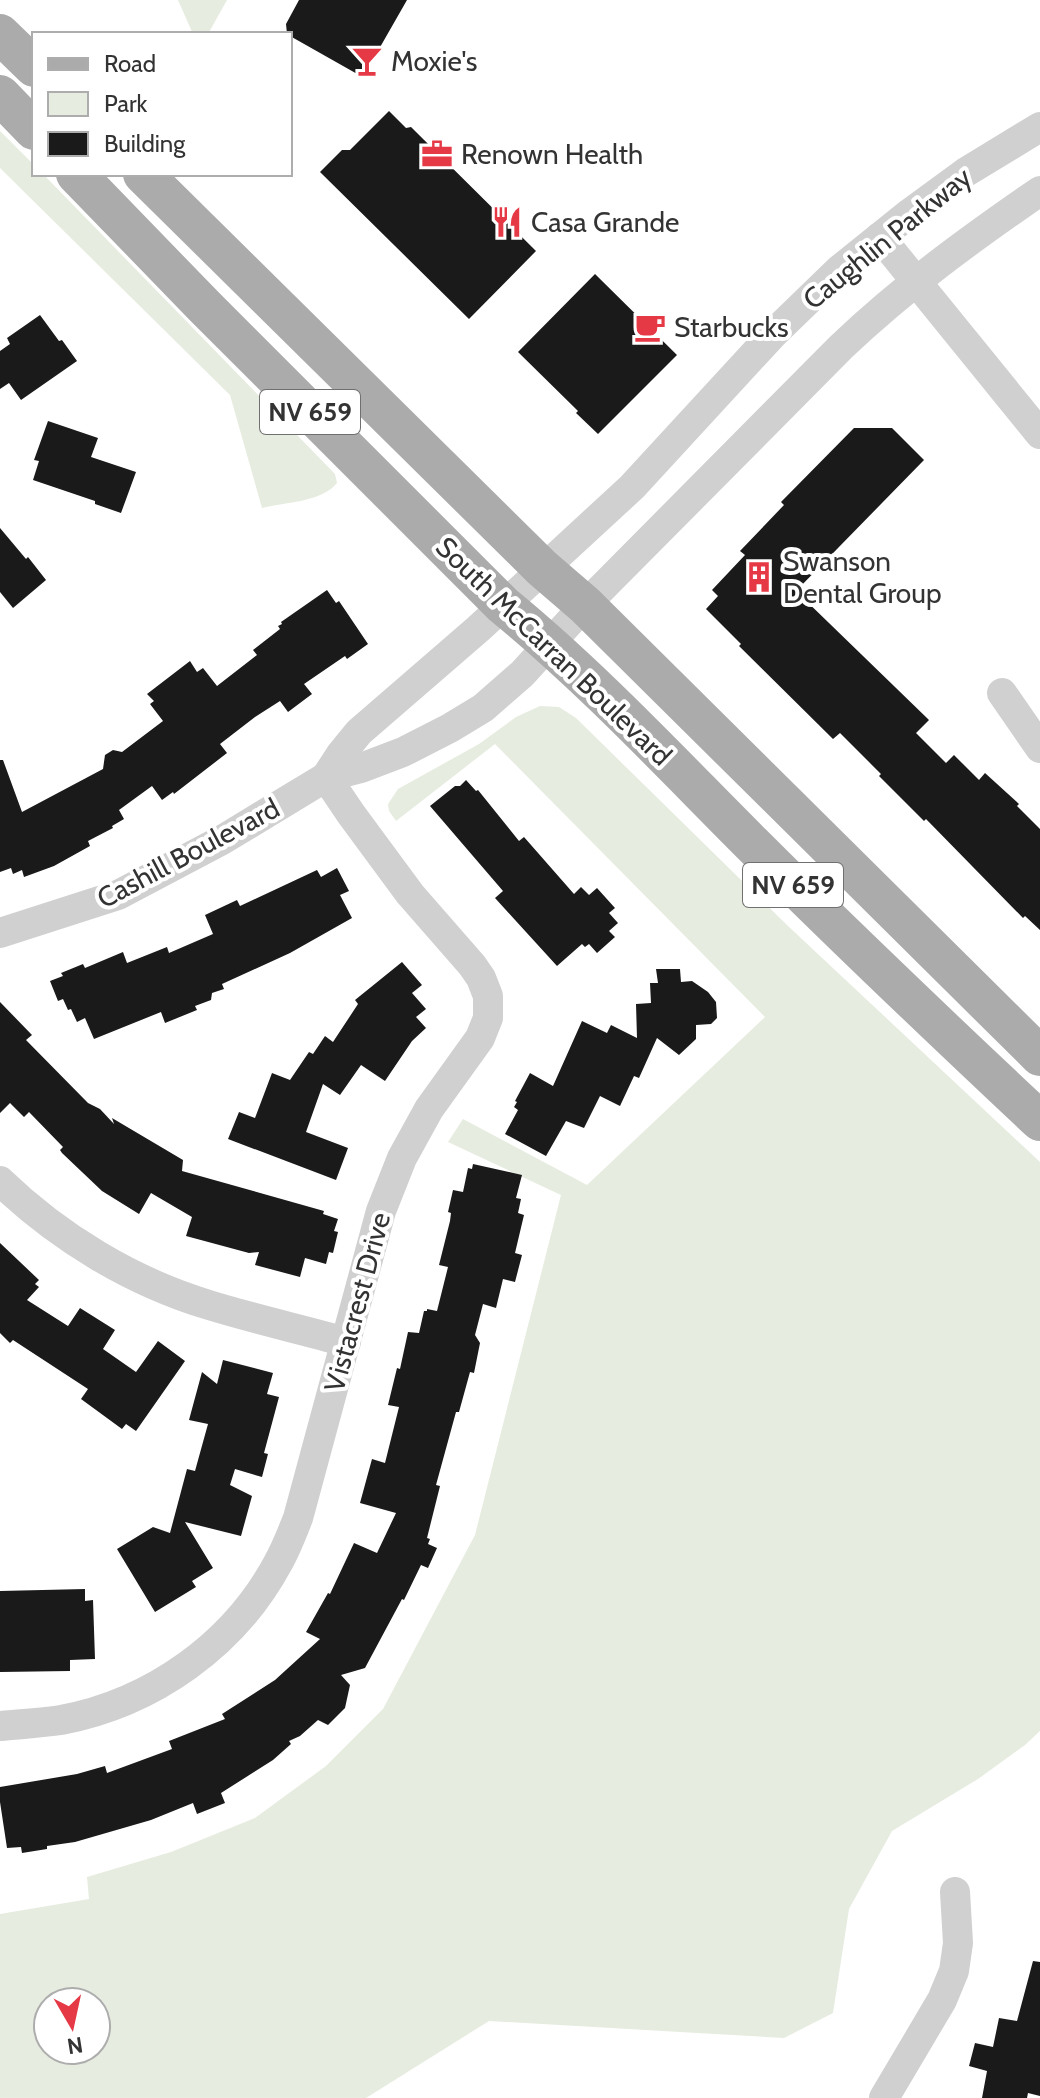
<svg xmlns="http://www.w3.org/2000/svg" width="1040" height="2098" viewBox="0 0 1040 2098" font-family="Cabin,sans-serif">
<rect width="100%" height="100%" fill="#fff"/>
<g fill="#e6ecdf" fill-rule="evenodd">
<polygon points="178,0 227,0 208,34 193,34"/>
<path d="M0,131L34,165V174H43L335,474L337,483C322,502 286,502 262,508L230,395L0,168Z"/>
<path d="M540,706L559,707L576,718L788,926L1040,1162V1731L1025,1745L978,1779L892,1831L849,1909L833,2013L784,2038L489,2021L366,2098H0V1914L89,1899L87,1877L171,1852L255,1818L326,1766L383,1709L475,1535L561,1195L448,1142L463,1119L587,1185L765,1017L495,744L396,821L389,811L388,804L398,789L479,744L516,717ZM48,2002H96V2050H48Z"/>
</g>
<g fill="#1a1a1a">
<polygon points="299,0 407,0 375,56 368,59 359,75 290,36 290,34 287,34 286,24"/>
<polygon points="389,111 406,128 411,127 536,251 469,319 320,172 342,150 350,150"/>
<polygon points="595,274 677,355 598,434 576,413 578,411 518,352"/>
<polygon points="40,315 59,341 62,340 77,361 21,400 9,383 0,389 0,351 10,344 7,338"/>
<polygon points="48,421 98,438 91,457 136,472 121,513 95,504 95,501 33,480 39,461 34,460"/>
<polygon points="854,428 892,428 924,460 796,591 929,720 916,733 946,763 954,755 979,780 985,773 1019,804 1017,806 1040,829 1040,930 1025,916 1023,918 926,819 924,821 879,776 881,774 840,733 833,739 739,646 741,644 706,609 718,596 712,590 745,555 740,551 784,505 781,502"/>
<polygon points="0,528 26,559 28,557 46,580 13,608 0,592"/>
<polygon points="327,590 336,603 339,601 368,644 347,659 345,656 304,684 312,694 288,712 280,701 255,717 220,744 227,753 174,794 173,792 162,800 152,786 119,810 124,819 112,826 113,828 88,841 90,846 54,866 24,877 22,870 13,874 11,868 0,872 0,760 3,760 22,812 103,769 105,755 113,750 122,752 163,721 150,704 154,701 147,694 190,661 197,672 203,668 217,686 257,655 253,650 280,629 278,626 282,624 281,622"/>
<polygon points="466,780 476,791 478,790 519,841 524,837 574,894 581,887 589,895 597,888 615,908 609,913 618,923 609,931 615,937 597,953 589,944 585,947 582,944 557,966 495,898 503,891 430,806 455,786 460,786"/>
<polygon points="337,868 349,891 340,895 352,918 290,953 222,984 224,989 212,993 211,1000 195,1006 197,1010 165,1023 161,1012 94,1039 85,1018 77,1022 71,1009 68,1010 63,999 58,1001 50,981 63,976 61,973 83,964 85,968 123,952 127,963 167,947 169,953 213,934 205,915 237,900 240,906 317,870 321,877"/>
<polygon points="402,962 422,985 412,993 426,1009 416,1017 426,1028 412,1041 385,1081 361,1065 340,1095 323,1084 306,1132 348,1148 336,1180 228,1139 239,1112 255,1118 272,1073 290,1080 309,1052 313,1054 325,1036 333,1042 358,1004 355,1000"/>
<polygon points="656,969 680,969 681,982 692,981 708,992 716,1002 717,1018 711,1024 696,1025 696,1039 679,1055 657,1038 639,1078 634,1076 620,1106 600,1096 584,1128 566,1121 546,1156 505,1134 518,1110 514,1107 517,1102 515,1101 530,1073 553,1086 582,1021 607,1033 611,1025 637,1038 636,1004 651,1003 650,983 658,983"/>
<polygon points="0,1002 32,1035 26,1040 88,1103 100,1109 114,1124 112,1118 183,1160 182,1171 324,1211 323,1214 338,1219 334,1231 338,1232 333,1253 329,1252 326,1264 305,1258 300,1277 255,1265 259,1252 249,1253 186,1236 192,1217 151,1193 139,1214 102,1191 62,1153 60,1150 63,1147 29,1112 24,1117 10,1103 0,1113"/>
<polygon points="473,1164 522,1175 516,1198 521,1199 518,1213 524,1215 515,1253 522,1255 515,1282 503,1279 496,1308 483,1304 475,1335 480,1343 474,1373 470,1372 459,1412 456,1412 436,1485 440,1486 427,1538 430,1539 428,1544 437,1548 428,1568 421,1565 404,1600 402,1599 365,1668 341,1675 350,1685 345,1708 328,1725 318,1720 300,1736 289,1741 291,1744 273,1760 221,1793 225,1803 197,1814 193,1803 151,1820 75,1842 47,1846 47,1849 22,1853 21,1847 7,1848 0,1802 0,1787 77,1774 105,1766 107,1773 172,1749 169,1741 225,1719 222,1714 275,1680 320,1639 306,1632 328,1593 330,1594 354,1543 377,1553 396,1513 360,1503 372,1459 385,1463 399,1407 388,1405 397,1368 400,1369 408,1332 419,1333 424,1311 427,1311 427,1309 437,1311 448,1267 439,1265 450,1221 451,1213 448,1212 453,1190 463,1192 468,1168 472,1169"/>
<polygon points="0,1243 39,1280 35,1284 39,1287 27,1300 68,1326 80,1308 115,1330 103,1349 136,1372 158,1341 185,1361 136,1431 126,1424 122,1429 81,1399 88,1389 13,1340 10,1343 0,1333"/>
<polygon points="223,1360 273,1373 267,1394 279,1397 264,1453 268,1454 262,1477 235,1469 230,1485 252,1496 241,1536 185,1522 213,1568 192,1581 196,1587 155,1612 117,1549 153,1527 170,1533 187,1469 195,1471 208,1424 189,1420 202,1372 217,1384"/>
<polygon points="85,1589 85,1601 93,1600 95,1659 70,1660 70,1671 0,1672 0,1591"/>
<polygon points="1033,1961 1040,1962 1040,2096 1028,2093 1027,2098 982,2098 987,2071 969,2066 975,2043 993,2047 999,2018 1017,2021"/>
</g>
<g fill="none" stroke-linecap="round" stroke-linejoin="round">
<g stroke="#d0d0d0" stroke-width="30">
<polyline points="880,237 1040,434"/>
<polyline points="1002,693 1040,748"/>
<polyline points="326,777 341,754 359,732 478,629 632,487 772,335 839,270 910,213 966,172 1040,127"/>
<path d="M0,933L118,895L222,840L326,777L361,768L403,752L450,728L483,708L522,674L585,605L841,347C903,288 970,239 1040,191"/>
<path d="M0,1181C58,1237 132,1282 209,1305C254,1319 300,1329 346,1342"/>
<path d="M0,1726C20,1724 41,1723 61,1720C152,1703 234,1645 278,1563C286,1549 292,1533 298,1518L381,1211L402,1158L429,1109L480,1038L488,1018V996L481,978L472,965L410,894L351,814L326,777"/>
<polyline points="884,2098 942,2000 954,1971 958,1943 955,1892"/>
</g>
<g stroke="#ababab" stroke-width="40">
<polyline points="0,34 34,67"/>
<polyline points="0,95 34,130"/>
<path d="M76,174L204,306L503,605C592,678 671,763 752,844C846,938 943,1030 1040,1121"/>
<polyline points="143,174 542,568 585,605 1040,1056"/>
</g>
</g>
<defs>
<symbol id="bar-bare" viewBox="-9 -9 18 18"><path d="M-6-5H6L.8 .8V4.5H3.5V6h-7V4.5H-.8V.8Z" fill="#e63946" stroke="#fff" stroke-width="2.5" paint-order="stroke"/></symbol>
<symbol id="office-bare" viewBox="-9 -9 18 18"><path d="M-6-3h4V-5.5h4V-3h4V5H-6ZM-1-4.5V-3h2v-1.5ZM-6 0V1H6V0Z" fill="#e63946" stroke="#fff" stroke-width="2.5" paint-order="stroke"/></symbol>
<symbol id="restaurant-bare" viewBox="-9 -9 18 18"><path d="M-5-6h1v4h1v-4h1v4h1v-4h1v5L-1.5 .5V6h-2V.5L-5-1ZM5-6V6H3V1.5H1.5Q1.5-4 5-6Z" fill="#e63946" stroke="#fff" stroke-width="2.5" paint-order="stroke"/></symbol>
<symbol id="cafe-bare" viewBox="-9 -9 18 18"><path d="M-5.5-4.5H6V0H3Q3 3.5 0 3.5H-2.5Q-5.5 3.5-5.5 0ZM3-3.2v2h1.7v-2ZM-6 4.5H4V6H-6Z" fill="#e63946" stroke="#fff" stroke-width="2.5" paint-order="stroke"/></symbol>
<symbol id="building-bare" viewBox="-9 -9 18 18"><path d="M-4-6H4V6H1V3H-1V6H-4ZM-2.5-4.3h1.7v1.8h-1.7ZM.8-4.3h1.7v1.8H.8ZM-2.5-1h1.7V.8h-1.7ZM.8-1h1.7V.8H.8Z" fill="#e63946" stroke="#fff" stroke-width="2.5" paint-order="stroke"/></symbol>
</defs>
<g fill-rule="evenodd">
<use href="#bar-bare" x="345" y="39" width="44" height="44"/>
<use href="#office-bare" x="415" y="132" width="44" height="44"/>
<use href="#restaurant-bare" x="485" y="200" width="44" height="44"/>
<use href="#cafe-bare" x="628" y="305" width="44" height="44"/>
<use href="#building-bare" x="737" y="555" width="44" height="44"/>
</g>
<g text-anchor="middle" stroke-width="8" stroke-linejoin="round" paint-order="stroke">
<g fill="#fff" stroke="#707070" stroke-width="2">
<rect x="260" y="390" width="100" height="44" rx="6"/>
<rect x="743" y="863" width="100" height="44" rx="6"/>
</g>
<g font-size="26" font-weight="bold" fill="#333">
<text x="310" y="421">NV 659</text>
<text x="793" y="894">NV 659</text>
</g>
<g font-size="28" fill="#333" stroke="#fff" text-anchor="start">
<text x="391" y="71">Moxie's</text>
<text x="461" y="164">Renown Health</text>
<text x="531" y="232">Casa Grande</text>
<text x="674" y="337">Starbucks</text>
<text x="783" y="571">Swanson<tspan x="783" dy="32">Dental Group</tspan></text>
</g>
<g font-size="28" fill="#333" stroke="#fff">
<text transform="translate(887 238) rotate(-39)" y="10">Caughlin Parkway</text>
<text transform="translate(554 651) rotate(44)" y="10">South McCarran Boulevard</text>
<text transform="translate(188 853) rotate(-28)" y="10">Cashill Boulevard</text>
<text transform="translate(357 1302) rotate(-75)" y="10">Vistacrest Drive</text>
</g>
</g>
<rect x="32" y="32" width="260" height="144" fill="#ffffff" stroke="#adadad" stroke-width="2"/>
<rect x="48" y="58" width="40" height="12" fill="#ababab" stroke="#adadad" stroke-width="2"/>
<text x="104" y="72" font-size="24" fill="#333333">Road</text>
<rect x="48" y="92" width="40" height="24" fill="#e6ecdf" stroke="#adadad" stroke-width="2"/>
<text x="104" y="112" font-size="24" fill="#333333">Park</text>
<rect x="48" y="132" width="40" height="24" fill="#1a1a1a" stroke="#adadad" stroke-width="2"/>
<text x="104" y="152" font-size="24" fill="#333333">Building</text>
<g transform="translate(72 2026) rotate(171)"><circle r="38" fill="#ffffff" stroke="#adadad" stroke-width="2"/>
<path d="M0-6L14 30L0 20L-14 30Z" fill="#e63946"/>
<text y="-12" font-size="22" font-weight="bold" text-anchor="middle" fill="#333333">N</text>
</g>
</svg>
